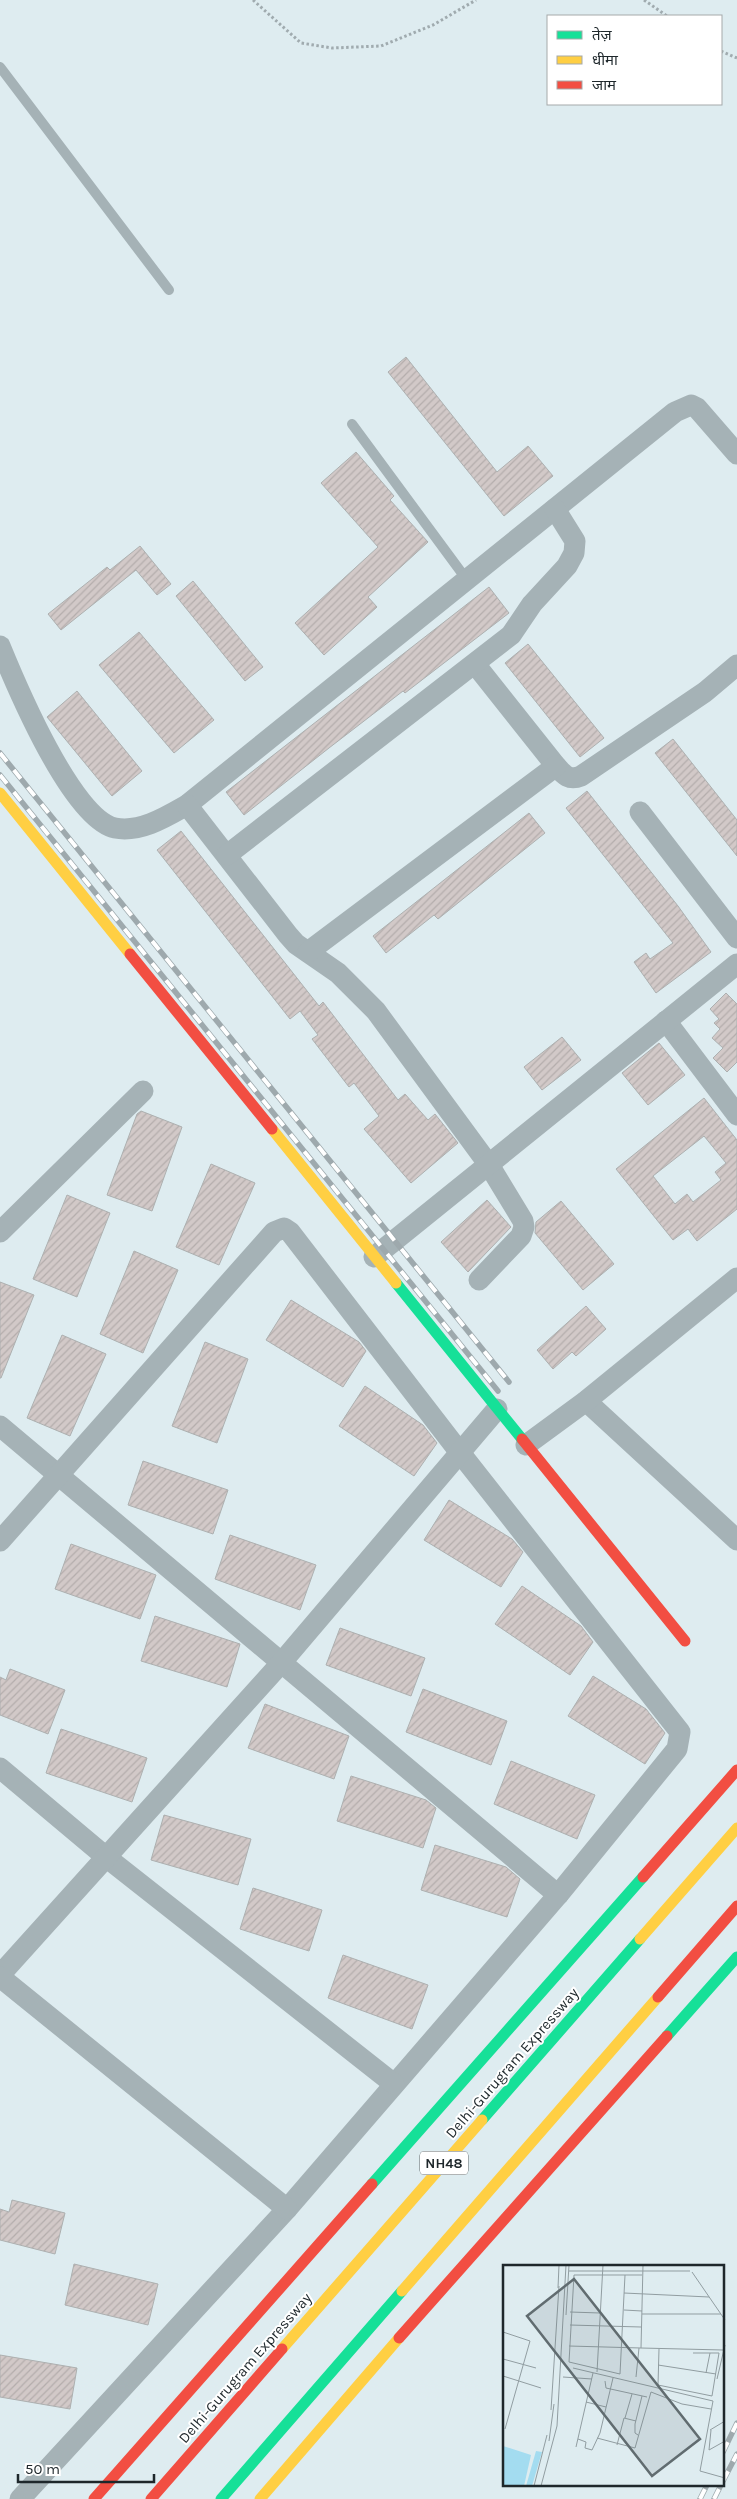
<svg xmlns="http://www.w3.org/2000/svg" width="737" height="2499" viewBox="0 0 737 2499" font-family="Karla,'Noto Sans Devanagari',sans-serif">
<defs>
<pattern id="building-hatch" width="6" height="6" patternUnits="userSpaceOnUse" patternTransform="scale(1.25)"><rect width="6" height="6" fill="#d2c9c8"/><path d="M-1 1l2-2M0 6l6-6M5 7l2-2" fill="none" stroke="#b4adac"/></pattern>
</defs>
<rect width="100%" height="100%" fill="#deecf0"/>
<g fill="url(#building-hatch)" stroke="#adb0b0" fill-rule="evenodd">
<polygon points="406,357 497,472 528,446 553,476 504,516 388,372"/>
<polygon points="356,452 394,496 390,500 428,542 368,597 377,607 324,655 295,623 378,547 321,483"/>
<polygon points="140,546 171,584 157,595 136,570 61,630 48,614 107,567 110,570"/>
<polygon points="193,581 263,667 245,681 176,596"/>
<polygon points="489,587 509,613 405,693 403,691 329,748 244,815 226,792"/>
<polygon points="139,632 214,720 174,753 99,665"/>
<polygon points="528,644 604,738 580,757 505,663"/>
<polygon points="77,691 142,771 112,796 47,717"/>
<polygon points="673,739 737,820 737,856 655,753"/>
<polygon points="587,791 678,906 711,952 656,993 634,962 646,953 650,959 673,943 566,808"/>
<polygon points="529,813 545,833 438,919 434,915 386,953 373,936"/>
<polygon points="181,831 319,1006 323,1002 398,1100 405,1094 428,1120 435,1114 458,1143 411,1183 364,1129 379,1116 354,1083 349,1087 312,1039 318,1035 300,1011 290,1019 157,850"/>
<polygon points="726,993 737,1004 737,1062 727,1072 713,1058 723,1048 712,1038 720,1029 714,1023 719,1019 710,1009"/>
<polygon points="562,1037 581,1060 542,1090 524,1067"/>
<polygon points="659,1043 685,1075 648,1105 622,1073"/>
<path d="M704,1098L737,1140V1209L697,1241L688,1229L673,1240L616,1169ZM704,1136L726,1163L715,1172L721,1180L693,1202L687,1194L675,1204L653,1176Z"/>
<polygon points="141,1111 182,1127 152,1211 107,1195 137,1114"/>
<polygon points="211,1164 255,1183 219,1265 176,1247"/>
<polygon points="67,1195 110,1213 77,1297 33,1279"/>
<polygon points="487,1200 511,1227 468,1272 441,1242"/>
<polygon points="561,1201 614,1264 583,1290 535,1233 536,1222"/>
<polygon points="134,1251 178,1270 143,1353 100,1334"/>
<polygon points="0,1282 34,1295 1,1378 0,1378"/>
<polygon points="291,1300 359,1342 366,1351 343,1387 266,1340"/>
<polygon points="586,1306 606,1329 576,1356 572,1352 553,1369 537,1350"/>
<polygon points="62,1335 106,1354 70,1436 27,1418"/>
<polygon points="205,1342 248,1359 217,1443 172,1426"/>
<polygon points="365,1386 423,1425 437,1443 414,1476 339,1426"/>
<polygon points="143,1461 228,1490 213,1534 128,1505"/>
<polygon points="449,1500 512,1539 523,1552 501,1587 424,1540"/>
<polygon points="230,1535 316,1565 300,1610 215,1579"/>
<polygon points="71,1544 156,1575 140,1619 55,1589"/>
<polygon points="522,1586 581,1626 593,1642 570,1675 495,1624"/>
<polygon points="155,1616 240,1644 227,1687 141,1661"/>
<polygon points="340,1628 425,1658 411,1696 326,1665"/>
<polygon points="10,1669 65,1690 48,1734 0,1715 0,1677 6,1680"/>
<polygon points="593,1676 646,1709 665,1733 645,1764 568,1716"/>
<polygon points="423,1689 507,1721 491,1765 406,1732"/>
<polygon points="265,1704 349,1736 334,1779 248,1748"/>
<polygon points="61,1729 147,1758 132,1802 46,1773"/>
<polygon points="511,1761 595,1795 577,1839 494,1804"/>
<polygon points="351,1776 426,1800 436,1808 423,1848 337,1821"/>
<polygon points="164,1815 251,1839 238,1885 151,1860"/>
<polygon points="435,1845 506,1867 520,1879 507,1917 421,1890"/>
<polygon points="253,1888 322,1910 309,1951 240,1929"/>
<polygon points="343,1955 428,1985 412,2029 328,1998"/>
<polygon points="12,2200 65,2213 55,2254 0,2240 0,2209 9,2212"/>
<polygon points="74,2264 158,2284 148,2325 65,2305"/>
<polygon points="0,2355 77,2368 70,2409 0,2397"/>
</g>
<g fill="none" stroke-linecap="round" stroke-linejoin="round">
<g stroke="#a0abaf" stroke-width="3" stroke-dasharray="2.5 2.5" stroke-linecap="butt">
<polyline points="253,0 301,43 332,48 381,46 433,25 476,0"/>
<polyline points="644,0 667,16"/>
<polyline points="721,51 737,58"/>
</g>
<g stroke="#a5b2b6" stroke-width="10">
<polyline points="0,67 169,290"/>
<polyline points="352,424 467,580"/>
</g>
<g stroke="#a5b2b6" stroke-width="21">
<path d="M0,646C16,685 72,819 115,828C140,833 166,817 187,805L675,412L691,405L697,408L737,454"/>
<path d="M475,664L556,766C564,775 569,781 581,776L705,692L737,665"/>
<polyline points="187,805 288,935 296,944 338,973 376,1011 489,1165 523,1221 524,1227 521,1236 479,1280"/>
<polyline points="640,812 737,938"/>
<polyline points="227,855 511,635 532,604 567,566 574,553 575,541 555,509"/>
<polyline points="308,952 556,766"/>
<polyline points="666,1021 737,1115"/>
<polyline points="0,1232 143,1091"/>
<polyline points="374,1257 737,964"/>
<polyline points="586,1401 737,1540"/>
<polyline points="0,1426 558,1895"/>
<polyline points="526,1445 586,1401 737,1278"/>
<polyline points="0,1541 274,1232 284,1228 290,1232 461,1454 680,1732 677,1749 558,1895 287,2209 20,2499"/>
<polyline points="0,1768 106,1857 394,2084"/>
<polyline points="0,1975 282,1662 497,1409"/>
<polyline points="0,1977 287,2209"/>
</g>
<g stroke="#16e098" stroke-width="11">
<polyline points="396,1283 522,1439"/>
<polyline points="667,2036 737,1957"/>
<polyline points="482,2120 640,1939"/>
<polyline points="372,2184 643,1877"/>
<polyline points="221,2499 402,2291"/>
</g>
<g stroke="#ffcf43" stroke-width="11">
<polyline points="0,793 130,954"/>
<polyline points="272,1129 396,1283"/>
<polyline points="640,1939 737,1828"/>
<polyline points="402,2291 658,1997"/>
<polyline points="282,2349 482,2120"/>
<polyline points="260,2499 399,2338"/>
</g>
<g stroke="#f24e42" stroke-width="11">
<polyline points="130,954 272,1129"/>
<polyline points="522,1439 685,1641"/>
<polyline points="643,1877 737,1770"/>
<polyline points="658,1997 737,1906"/>
<polyline points="399,2338 667,2036"/>
<polyline points="94,2499 372,2184"/>
<polyline points="151,2499 282,2349"/>
</g>
<defs>
<g id="rail">
<polyline points="0,753 509,1382"/>
<polyline points="0,775 498,1391"/>
<polyline points="723,2452 737,2423"/>
<polyline points="723,2481 737,2454"/>
<polyline points="700,2499 707,2485"/>
<polyline points="714,2499 721,2485"/>
</g>
</defs>
<use href="#rail" stroke="#9ea9ad" stroke-width="5.5"/>
<use href="#rail" stroke="#fff" stroke-width="4" stroke-dasharray="11" stroke-linecap="butt"/>
</g>
<g text-anchor="middle" stroke-width="4" stroke-linejoin="round" paint-order="stroke">
<rect fill="#fff" stroke="#62686b" stroke-width="1" x="420" y="2151.5" width="48" height="23" rx="4"/>
<g font-size="14" font-weight="bold" fill="#1e272b">
<text x="444" y="2168">NH48</text>
</g>
<g font-size="15" fill="#1e272b" stroke="#fff">
<text transform="translate(512 2063) rotate(-49)" y="5">Delhi-Gurugram Expressway</text>
<text transform="translate(245 2368) rotate(-49)" y="5">Delhi-Gurugram Expressway</text>
</g>
</g>
<g transform="translate(503 2265)">
<rect width="221" height="221" fill="#deecf0"/>
<path d="M0,181L28,190L21,221H0Z" fill="#a3dcf0"/>
<path d="M33,186L39,187L29,221H23Z" fill="#a3dcf0"/>
<path fill="none" stroke="#919da1" stroke-width="1" d="M140,0L138,83L220,85M66,6H187M189,7L222,55M122,10L117,109L66,97L71,10H139M55,23L56,0M121,28L206,32M121,45L139,46M67,47L97,48M139,49H218M63,50L66,0M67,60L138,62M0,67L27,76L2,164M66,81L138,83M156,84L155,120L209,131L216,88H190M0,94L33,103M155,100L213,109M70,103L210,136L197,206L222,213M94,107L100,0M203,108L207,88M0,111L38,123M60,112L89,114M133,112L136,83M214,114L222,80M102,116L103,123L144,132M83,137L103,142M48,145L56,21M122,153L129,129M207,165L222,156M208,165L206,185L222,176M135,170L132,168V159L139,131M94,173L132,183L148,127L179,139L208,144M75,174L83,177L82,183L89,185L97,168L110,113M46,176L51,139M114,180L121,153L133,156M73,182L90,108M31,221L44,170M38,221L54,161L63,0"/>
<path fill="#616c70" fill-opacity="0.15" stroke="#616c70" stroke-width="2.5" d="M71,14L197,174L149,211L24,51Z"/>
<rect width="221" height="221" fill="none" stroke="#1e272b" stroke-width="2.5"/>
</g>
<rect x="547" y="15" width="175" height="90" fill="#ffffff" stroke="#a5a9aa"/>
<rect x="557" y="31" width="25" height="8" fill="#16e098" stroke="#a5a9aa"/>
<text x="592" y="40" font-size="15" fill="#1e272b">तेज़</text>
<rect x="557" y="56" width="25" height="8" fill="#ffcf43" stroke="#a5a9aa"/>
<text x="592" y="65" font-size="15" fill="#1e272b">धीमा</text>
<rect x="557" y="81" width="25" height="8" fill="#f24e42" stroke="#a5a9aa"/>
<text x="592" y="90" font-size="15" fill="#1e272b">जाम</text>
<path d="M18 2474v8h136v-8" fill="none" stroke="#1e272b" stroke-width="2.5"/>
<text x="25" y="2474" font-size="15" fill="#1e272b" stroke="#ffffff" stroke-width="4" paint-order="stroke">50 m</text>
</svg>
